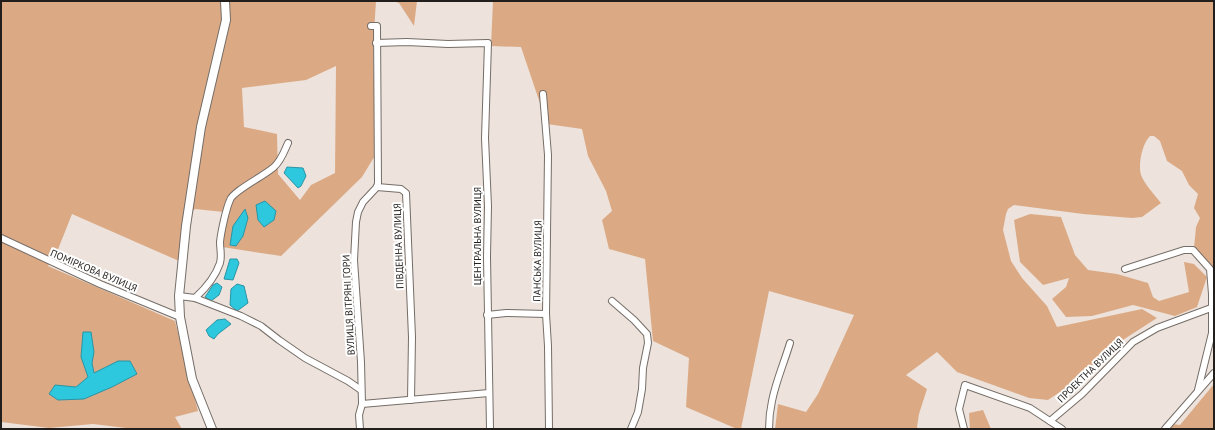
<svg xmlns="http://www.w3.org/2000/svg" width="1215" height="430" viewBox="0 0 1215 430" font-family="'PT Sans',sans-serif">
<rect width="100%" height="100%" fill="#ede3dc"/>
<g fill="#dbaa85" fill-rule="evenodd">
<path d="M1,1H376L373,48L376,154L362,177L281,256L222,247L224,212L195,209L188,216L179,261L72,214L55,257L48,266L175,321L198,411L175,417L182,429H127L126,428L93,424L49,428L1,422ZM336,66L335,173L311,185L300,200L278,174L277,134L244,127L242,88L306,80Z"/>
<polygon points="393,1 417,1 414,26 399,3"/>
<path d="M493,1H1214V269L1194,248L1196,227L1200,218L1194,208L1198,194L1189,185L1182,171L1167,161L1160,141L1154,136H1150C1142,144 1138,164 1141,175C1145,185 1155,195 1161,203L1142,217L1132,218L1083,214L1014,205L1008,209L1006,214L1003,230L1011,261L1022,278L1047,306L1057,327L1142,309L1157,318L1112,347L1072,384L1048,400L1029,398L957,372L937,352L906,375L927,389L919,414L917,427L918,429H775L778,404L806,412L818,394L854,315L769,291L741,429H737L686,407L689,358L653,341L645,259L609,249L602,220L612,211L606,191L588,156L582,129L547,124L521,47L491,46Z"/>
<polygon points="1030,214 1061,217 1075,255 1088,270 1117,274 1148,283 1153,297 1159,301 1189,292 1184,262 1194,264 1207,277 1197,307 1175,316 1133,305 1092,316 1066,317 1052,299 1066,287 1069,278 1043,285 1020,262 1014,220"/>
<polygon points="1214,384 1214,429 1168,429 1172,424 1180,425"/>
<polygon points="983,410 991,429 970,429 969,413"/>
</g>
<g fill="#2dc7de" stroke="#2a94a4">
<polygon points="287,167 303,168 306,176 301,186 298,188 284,173"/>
<polygon points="265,201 276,211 274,220 264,227 258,220 256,205"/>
<polygon points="245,209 248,218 243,236 236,246 230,245 233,226"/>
<polygon points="230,259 237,259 239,263 233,280 224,279"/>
<polygon points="217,283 222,287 219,295 211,301 205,297 213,285"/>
<polygon points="237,284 244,286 248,303 237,311 230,305 231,289"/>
<polygon points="225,319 231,324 218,334 214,339 209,336 206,330 217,320"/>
<polygon points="83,332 91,332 94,352 92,363 94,373 118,361 130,361 137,374 112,387 84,399 58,400 49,394 55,385 76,387 88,377 81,357"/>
</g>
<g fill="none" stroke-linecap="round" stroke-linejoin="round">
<defs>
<g id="minor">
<polyline points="371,26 377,26 378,183 377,187"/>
<polyline points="376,43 407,42 448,44 488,43 485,138 488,206 487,257 490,429"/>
<polyline points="543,94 548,155 546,314 548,346 549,429"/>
<polyline points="377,187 401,189 406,193 412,337 411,400"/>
<polyline points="1,238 100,284 180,317"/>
<polyline points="1125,269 1184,250 1193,250 1210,269 1212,294 1212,333 1198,390"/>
<polyline points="179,296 195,298 241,316 261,326 279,340 305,358 348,381 361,390"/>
<path d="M195,298C206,288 215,278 220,263C222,256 220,249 220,242C221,232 226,209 230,200C233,191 264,176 274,167C281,161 284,152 288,143"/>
<polyline points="612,301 634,320 647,334 648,343 643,368 642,389 638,412 631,429"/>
<polyline points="487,315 506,313 546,314"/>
<polyline points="362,404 489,393"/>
<polyline points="1050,421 1082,394 1133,342 1157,328 1211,308"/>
<polyline points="360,429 359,415 362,404 361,362 354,260 356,222 358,212 363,202 377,187"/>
<path d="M769,429C769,420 770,410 772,401C776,381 784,363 790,343"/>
<polyline points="964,429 959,409 965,385 1030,408 1062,429"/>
<polyline points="1165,429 1214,373"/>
</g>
<polyline id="tertiary" points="212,429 192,379 180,317 179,296 186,226 201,127 226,20 225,1"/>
</defs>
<use href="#minor" stroke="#756d67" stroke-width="8"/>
<use href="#tertiary" stroke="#756d67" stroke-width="10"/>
<use href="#minor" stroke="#fff" stroke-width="6"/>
<use href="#tertiary" stroke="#fff" stroke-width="8"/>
</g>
<g text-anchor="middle" stroke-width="4" stroke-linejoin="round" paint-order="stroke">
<g font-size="10" fill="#221e1c" stroke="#fff">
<text transform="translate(477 236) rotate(-90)" y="4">ЦЕНТРАЛЬНА ВУЛИЦЯ</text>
<text transform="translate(398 246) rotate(-92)" y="4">ПІВДЕННА ВУЛИЦЯ</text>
<text transform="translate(537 261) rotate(-89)" y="4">ПАНСЬКА ВУЛИЦЯ</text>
<text transform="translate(94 270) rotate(23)" y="4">ПОМІРКОВА ВУЛИЦЯ</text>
<text transform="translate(348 305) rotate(-93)" y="4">ВУЛИЦЯ ВІТРЯНІ ГОРИ</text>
<text transform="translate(1090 370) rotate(-44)" y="4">ПРОЕКТНА ВУЛИЦЯ</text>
</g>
</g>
<rect width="1215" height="430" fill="none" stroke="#221e1c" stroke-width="4"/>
</svg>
